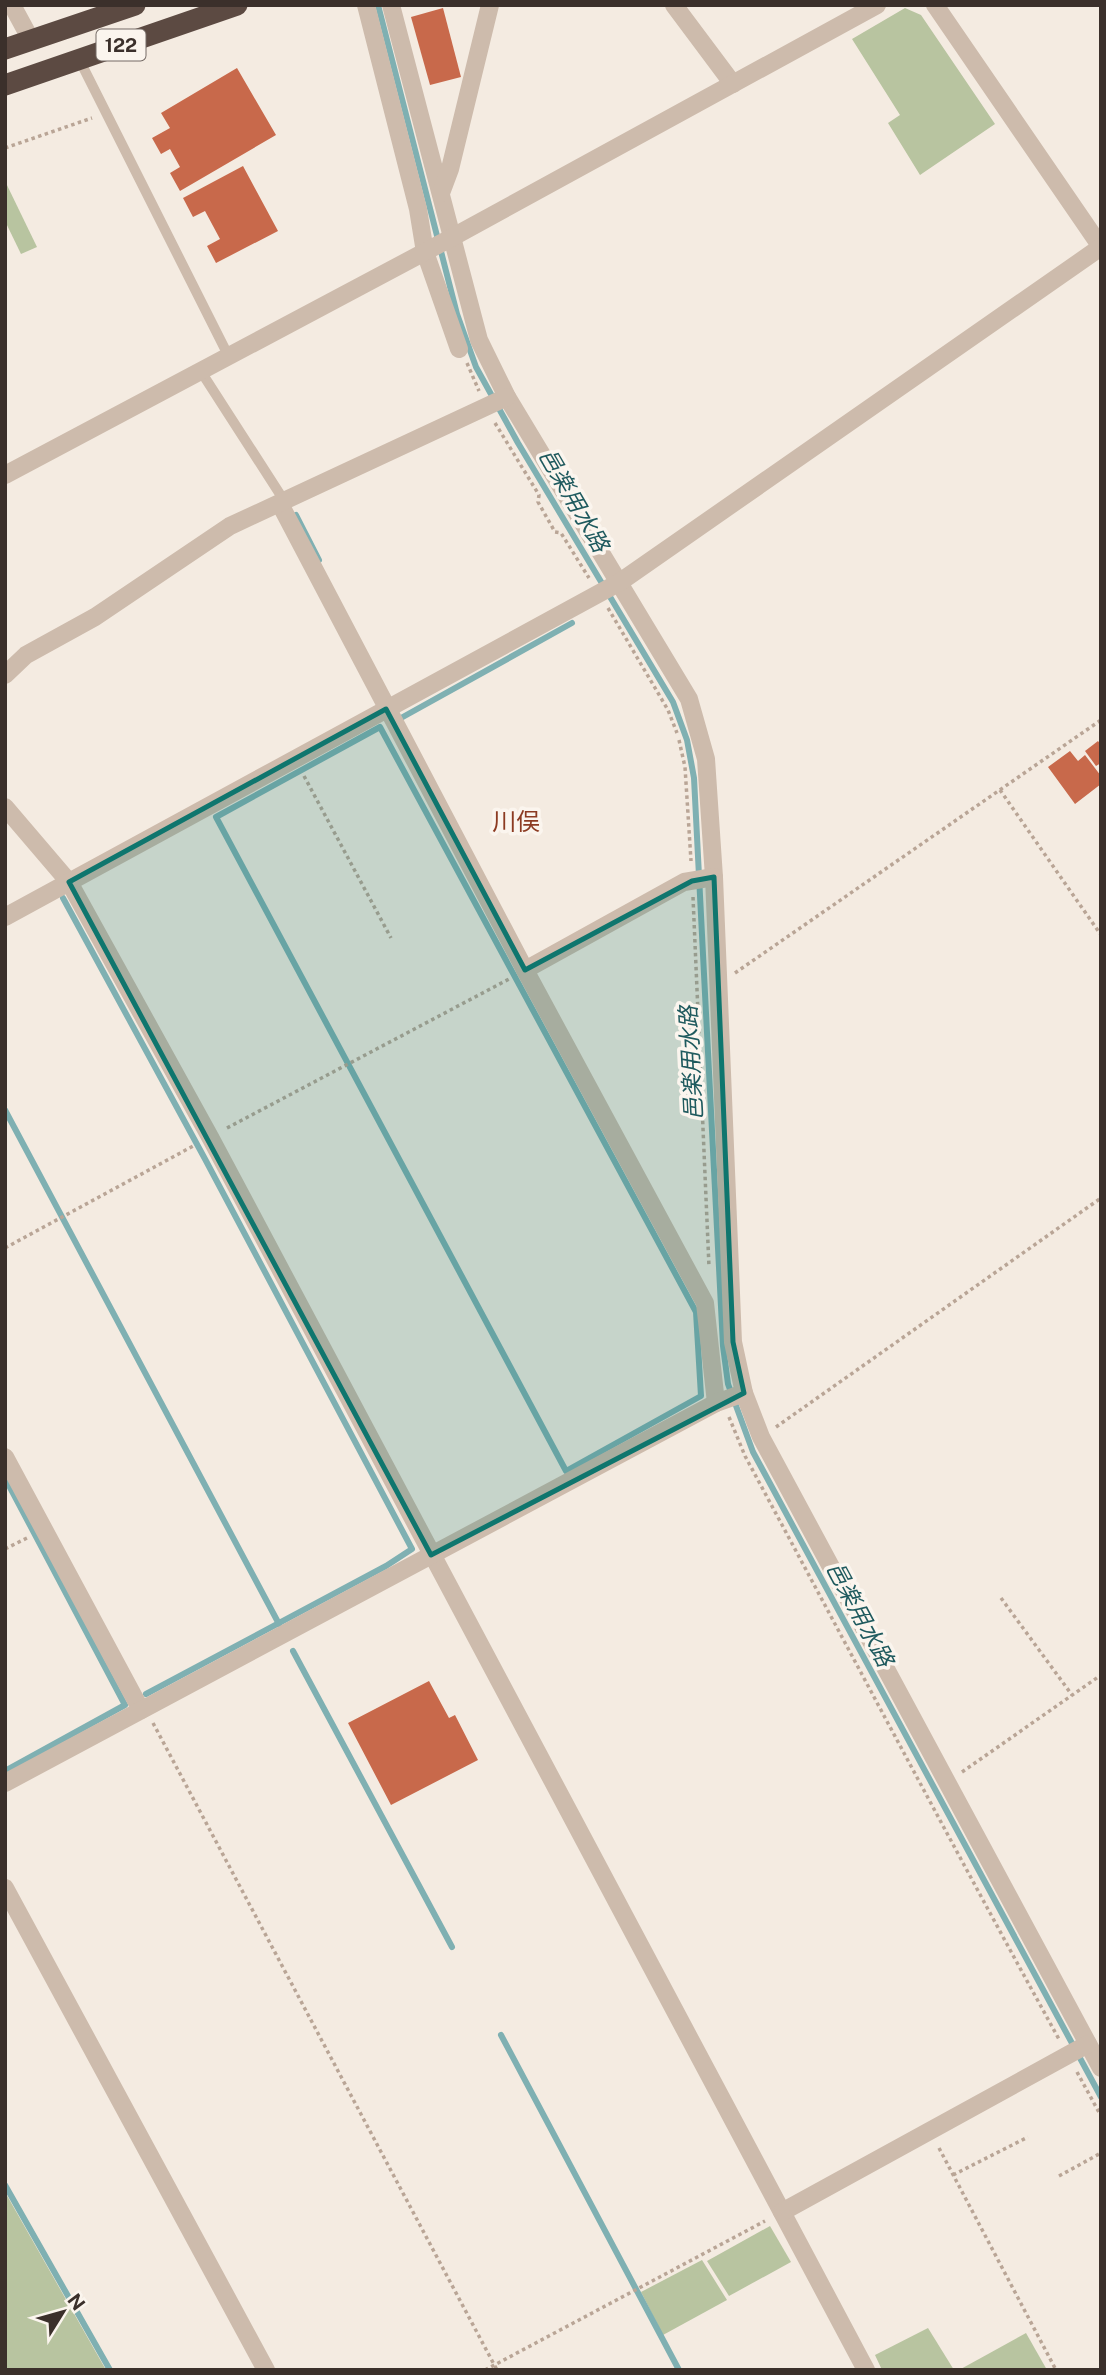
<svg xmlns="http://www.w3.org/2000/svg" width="1106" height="2375" viewBox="0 0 1106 2375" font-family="'Public Sans','Noto Sans JP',sans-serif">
<rect width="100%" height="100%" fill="#f4ebe1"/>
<g fill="#b8c4a0">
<polygon points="905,8 921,15 995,124 920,175 888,123 900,115 852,39"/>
<polygon points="5,181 37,247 21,254 5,221"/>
<polygon points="5,2192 106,2370 5,2370"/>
<polygon points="770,2226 791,2262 729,2296 707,2261"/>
<polygon points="702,2260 727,2300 663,2335 641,2292"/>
<polygon points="928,2328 954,2370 882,2370 875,2355"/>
<polygon points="1026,2333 1047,2370 959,2370"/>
</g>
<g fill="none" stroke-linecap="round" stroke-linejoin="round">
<g stroke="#7fb0b2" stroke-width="6">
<polyline points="378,5 457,314 476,367 518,443 673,702 687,740 694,778 723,1346 728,1384 753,1452 1101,2097"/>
<polyline points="296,515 319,560"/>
<polyline points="401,718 572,623"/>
<polygon points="380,727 696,1312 701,1396 566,1471 216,817"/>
<polyline points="63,898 205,1159 412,1549 386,1566 146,1694"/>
<polyline points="5,1110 279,1624"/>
<polyline points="5,1478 125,1705 5,1771"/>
<polyline points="293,1651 452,1947"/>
<polyline points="501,2035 679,2370"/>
<polyline points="5,2185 110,2370"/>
</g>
</g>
<g fill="#c8694b">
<polygon points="443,8 461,77 430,85 411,17"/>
<polygon points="237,68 276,135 180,191 170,173 180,167 170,149 161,154 152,138 170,128 161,113"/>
<polygon points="243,166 278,231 216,263 207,246 220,239 205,211 193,217 183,198"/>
<polygon points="1098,741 1101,745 1101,763 1096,766 1085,751"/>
<polygon points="1070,751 1078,761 1085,755 1101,776 1101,784 1075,804 1048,767"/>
<polygon points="429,1681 449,1718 455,1715 478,1760 391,1805 348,1723"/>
</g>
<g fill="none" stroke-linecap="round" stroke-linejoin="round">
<g stroke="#b9a596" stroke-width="3.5" stroke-dasharray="3.5 3.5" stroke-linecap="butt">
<polyline points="5,148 92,118"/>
<polyline points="467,363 479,391"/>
<polyline points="495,423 539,495 538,502 555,532 561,533 589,578"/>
<polyline points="608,608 668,710 677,733"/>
<polyline points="679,740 685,767 691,861"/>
<polyline points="304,776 391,938"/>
<polyline points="1000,790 1101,935"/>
<polyline points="693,897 709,1267"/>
<polyline points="735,973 1101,720"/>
<polyline points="227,1128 511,978"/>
<polyline points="5,1248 195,1145"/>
<path d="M729,1417L745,1456C850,1651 953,1847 1060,2041"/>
<polyline points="776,1427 1101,1198"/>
<polyline points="5,1549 27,1538"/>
<polyline points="1001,1598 1072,1695"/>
<polyline points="153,1723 497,2370"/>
<polyline points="962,1772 1101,1675"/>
<polyline points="1077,2072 1101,2116"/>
<polyline points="939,2148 1056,2370"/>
<polyline points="953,2175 1028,2137"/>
<polyline points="1059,2176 1101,2153"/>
<polyline points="485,2370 765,2221"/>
</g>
<g stroke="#cdbbac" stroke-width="10">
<polyline points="79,59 228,355"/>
<polyline points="200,370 285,502"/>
</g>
<g stroke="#cdbbac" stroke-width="18">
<polyline points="12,5 31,40"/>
<polyline points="366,5 418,209 425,252 459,349"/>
<polyline points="391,5 479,340 507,397 689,699 706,759 714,877 733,1342 744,1393 761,1437 1101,2068"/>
<polyline points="674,5 733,84"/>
<polyline points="935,5 1101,247"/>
<polyline points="441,193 450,169 490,5"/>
<polyline points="5,475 451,238 877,5"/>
<polyline points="280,504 525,970 705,1303 716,1403"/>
<polyline points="5,675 26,655 95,617 230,526 507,397"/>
<polyline points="5,807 69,882 210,1137 866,2370"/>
<polyline points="5,917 620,582 1101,247"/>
<polyline points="525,970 684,882 714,877"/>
<polyline points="5,1457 141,1710"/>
<polyline points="5,1783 716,1403 744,1393"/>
<polyline points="5,1888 266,2370"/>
<polyline points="782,2212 1088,2044"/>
</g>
<g stroke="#5c4a42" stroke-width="21">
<polyline points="5,49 135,5"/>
<polyline points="5,85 237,5"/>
</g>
</g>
<path fill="#0f766e" fill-opacity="0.2" stroke="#0f766e" stroke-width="5" stroke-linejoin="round" d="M386,709L525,970L692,881L714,877L733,1342L744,1393L431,1555L69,882Z"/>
<g text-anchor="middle" stroke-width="7" stroke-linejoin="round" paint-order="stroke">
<rect fill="#fbf5ee" stroke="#756b66" stroke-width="2" x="96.5" y="29.5" width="49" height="31" rx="5"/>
<g font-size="19" font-weight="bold" fill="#3b302b">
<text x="121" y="52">122</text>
</g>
<g font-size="23" font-style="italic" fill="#1f5a5e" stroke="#fbf5ee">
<text transform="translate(574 500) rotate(60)" y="8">邑楽用水路</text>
<text transform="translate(691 1063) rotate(-93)" y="8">邑楽用水路</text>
<text transform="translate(860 1614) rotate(62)" y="8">邑楽用水路</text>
</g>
<g font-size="24" fill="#8c3b22" stroke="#fbf5ee">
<text x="516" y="830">川俣</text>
</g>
</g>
<rect width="1106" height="2375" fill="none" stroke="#3b302b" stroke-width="14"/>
<g transform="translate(63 2312) rotate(53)" stroke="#fbf5ee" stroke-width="5" paint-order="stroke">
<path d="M0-5L12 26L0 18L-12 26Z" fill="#3b302b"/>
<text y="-10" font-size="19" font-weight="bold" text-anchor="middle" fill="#3b302b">N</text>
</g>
</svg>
